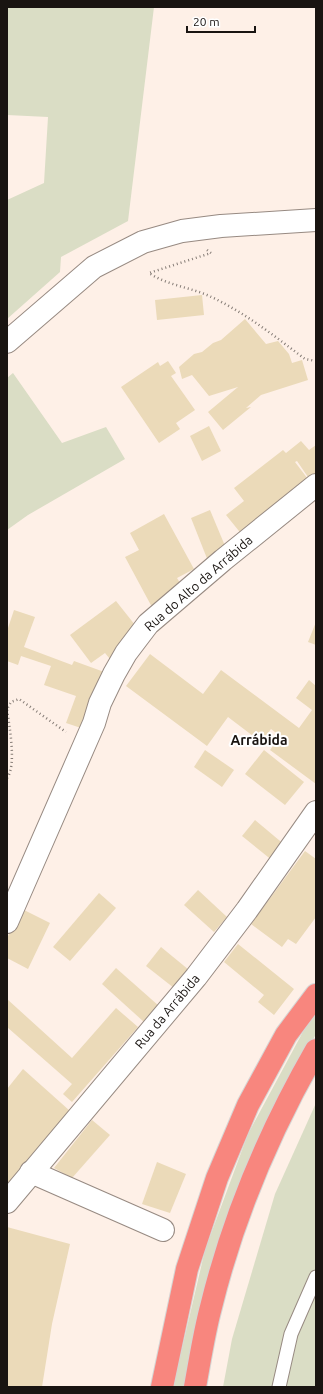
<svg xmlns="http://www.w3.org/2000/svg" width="323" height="1394" viewBox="0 0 323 1394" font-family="Ubuntu,sans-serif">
<rect width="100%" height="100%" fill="#fef0e7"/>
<g fill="#daddc5">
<polygon points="7,7 154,7 128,221 61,257 60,272 7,319 7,200 44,183 48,117 7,115"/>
<polygon points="13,373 62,443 106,427 125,459 28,515 7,530 7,378"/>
<polygon points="316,1014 316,1034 258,1142 186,1387 173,1387 205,1250 248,1134 305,1028"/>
<polygon points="316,1103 316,1387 223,1387 232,1339 275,1194"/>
</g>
<g fill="#ebdab9">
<polygon points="202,295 204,315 157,320 155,300"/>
<polygon points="245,319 266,344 278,341 289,354 292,363 302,360 308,380 261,395 246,408 251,407 223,430 208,412 238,387 209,396 192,375 182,379 179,367 194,354 202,352 213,343 221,340"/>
<polygon points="168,361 176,373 171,376 195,410 176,423 180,429 159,443 121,387 158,362 160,366"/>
<polygon points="209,426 221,451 202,461 190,436"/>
<polygon points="301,441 309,450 316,445 316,475 310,480 297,461 295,462 311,483 243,536 226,515 244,501 234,488 283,450 286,453"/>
<polygon points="210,510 228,553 208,561 191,518"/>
<polygon points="164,514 194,569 177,578 182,586 153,609 125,557 139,550 130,533"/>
<polygon points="116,601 139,630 110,659 105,653 91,663 70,635"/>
<polygon points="14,610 35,617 24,647 72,665 74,661 107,673 87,730 66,723 76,696 44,685 51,666 21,656 18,665 7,661 7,631"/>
<polygon points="316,622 316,645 308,642"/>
<polygon points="150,654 203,694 221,670 299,728 312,710 296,698 309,680 316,686 316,784 270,750 280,736 271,729 261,742 228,717 207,746 126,686"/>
<polygon points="205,750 234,770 222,787 194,767"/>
<polygon points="264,750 304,782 285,805 245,774"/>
<polygon points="255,820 286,846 273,861 242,836"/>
<polygon points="305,851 316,859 316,917 296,944 288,939 282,947 251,924"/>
<polygon points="198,890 227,917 214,932 184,905"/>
<polygon points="99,893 116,908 70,961 53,947"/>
<polygon points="22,909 50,923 28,969 7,958 7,938"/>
<polygon points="238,944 294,989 274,1015 258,1002 264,995 224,962"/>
<polygon points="161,947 189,970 174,988 146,966"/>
<polygon points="116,968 159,1006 144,1022 102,984"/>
<polygon points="7,999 72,1058 116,1008 138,1027 72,1102 63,1094 72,1084 7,1027"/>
<polygon points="23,1069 70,1111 7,1187 7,1089"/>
<polygon points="92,1120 110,1135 72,1178 54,1168"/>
<polygon points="157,1162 186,1174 170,1213 142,1204"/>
<polygon points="7,1227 70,1244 52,1324 42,1387 7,1387"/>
</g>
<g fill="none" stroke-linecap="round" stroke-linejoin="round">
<defs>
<polyline id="service" points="279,1387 291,1334 316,1277"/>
<g id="minor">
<polyline points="7,342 94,267 143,242 182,231 221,226 316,220"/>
<polyline points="7,922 94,723 100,703 114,674 126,653 148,624 223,560 316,485"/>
<polyline points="31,1172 163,1230"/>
<polyline points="7,1202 196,977 247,910 316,812"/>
</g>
<g id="motorway">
<polyline points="162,1387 187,1269 217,1178 248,1105 286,1035 316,995"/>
<path d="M195,1387C200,1360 204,1333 211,1307C233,1217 270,1130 316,1050"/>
</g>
</defs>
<use href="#service" stroke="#978a82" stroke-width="15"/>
<use href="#minor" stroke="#978a82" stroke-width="24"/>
<use href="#motorway" stroke="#d6d5d4" stroke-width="24"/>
<g stroke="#857c76" stroke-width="2.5" stroke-dasharray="1 3" stroke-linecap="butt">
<path d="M207,250L211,253L149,273C167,285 188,287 207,295C243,311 273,335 305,359L316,361"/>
<path d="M7,778C17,765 9,725 7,709L11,702L19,699L66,732"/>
</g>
<use href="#service" stroke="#fff" stroke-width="13"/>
<use href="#minor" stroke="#fff" stroke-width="22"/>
<use href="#motorway" stroke="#f8867e" stroke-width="22"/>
</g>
<g text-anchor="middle" stroke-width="4" stroke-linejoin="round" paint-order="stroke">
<g font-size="13" fill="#191411" stroke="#fff">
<text transform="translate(198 583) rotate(-41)" y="5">Rua do Alto da Arrábida</text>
<text transform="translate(167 1011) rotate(-50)" y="5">Rua da Arrábida</text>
</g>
<g font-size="14" font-weight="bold" fill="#191411" stroke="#fff">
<text x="259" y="745">Arrábida</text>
</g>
</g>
<rect width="323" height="1394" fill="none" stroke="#191411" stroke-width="16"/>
<path d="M187 26v6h68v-6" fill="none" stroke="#191411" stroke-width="2"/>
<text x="193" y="26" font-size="12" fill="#191411" stroke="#ffffff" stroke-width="3" paint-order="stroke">20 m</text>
</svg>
